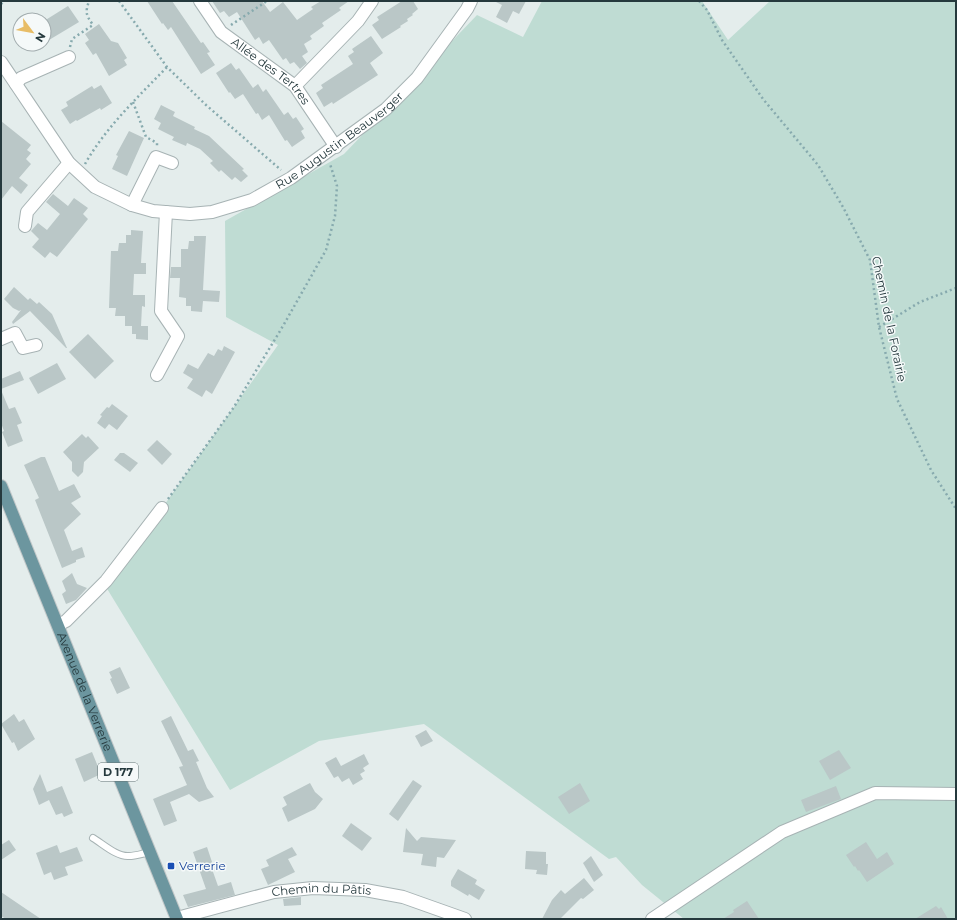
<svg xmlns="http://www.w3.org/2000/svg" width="957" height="920" viewBox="0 0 957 920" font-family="Montserrat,sans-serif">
<rect width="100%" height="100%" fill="#e4edec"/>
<polygon fill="#bfdcd3" points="542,1 702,1 728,40 770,1 956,1 956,919 684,919 642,885 616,857 609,859 424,724 319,741 230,790 106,587 278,345 226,317 225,221 344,154 477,15 523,37"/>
<g fill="#bac7c7">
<polygon points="147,1 172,1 201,43 203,42 210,52 207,53 215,65 201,74 171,27 168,30 163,23 162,24"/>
<polygon points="212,1 262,1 270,12 283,2 297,20 313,9 311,7 321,1 349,1 339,8 341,10 322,23 324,26 310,36 312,39 304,44 308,52 302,56 307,63 300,69 294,62 290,64 286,58 283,60 269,40 263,44 259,37 255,40 237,12 229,17 224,11 220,13"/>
<polygon points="402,1 413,1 418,9 412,14 413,15 407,19 408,21 400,26 401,27 382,39 372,25 379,20 377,17"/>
<polygon points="494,1 526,1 519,14 513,11 507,23 496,17 502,5"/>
<polygon points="68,6 79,22 44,43 44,21"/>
<polygon points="99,24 111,41 118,43 127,58 124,60 127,65 109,76 96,53 93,55 85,43 89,40 85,34"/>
<polygon points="371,36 383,53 370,63 378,75 333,104 332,102 324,107 316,93 323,88 321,85 353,64 348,56 354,52 352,49"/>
<polygon points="231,63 236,70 239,68 253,88 258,84 263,92 266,89 284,115 288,112 293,119 296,117 304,129 301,131 305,138 292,147 287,140 285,141 269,115 262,120 258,113 256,114 243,94 235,99 230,92 229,93 216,73"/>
<polygon points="101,85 112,103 101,110 100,108 77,121 76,120 70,124 61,110 68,106 66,102 92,86 94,89"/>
<polygon points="161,105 175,112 173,116 195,127 194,129 209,136 244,169 242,170 248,176 241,182 235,177 232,180 221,170 219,172 210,163 213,161 200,149 187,143 186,146 172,140 174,137 158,129 161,123 154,119"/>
<polygon points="1,121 31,145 27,150 31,153 26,159 31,164 19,178 28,185 21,194 12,186 1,200"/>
<polygon points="129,131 144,138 127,176 112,169 118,156 116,155"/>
<polygon points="53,194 68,206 74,198 88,208 83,214 88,219 57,257 50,252 45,258 32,247 39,239 31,231 38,223 47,230 60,214 46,202"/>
<polygon points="131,230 143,231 141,263 146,263 146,274 134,274 133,295 145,295 145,307 142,306 141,326 148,326 148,340 136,339 136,334 132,334 132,326 125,326 125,316 115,316 116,308 109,308 111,251 118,251 119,243 126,243 126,235 131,235"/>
<polygon points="194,236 206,236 203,290 220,291 219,302 203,301 202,312 191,311 191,306 186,306 186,298 179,297 180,278 170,278 171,267 181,267 181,249 188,249 189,241 194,241"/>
<polygon points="14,287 28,300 30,298 37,304 39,302 52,314 67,348 66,348 30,311 13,324 12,322 21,310 19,311 13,308 4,299"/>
<polygon points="88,334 114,361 95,379 69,352"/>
<polygon points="224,346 235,352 212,394 206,390 202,397 187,388 193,379 183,373 188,364 198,369 208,353 214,356 218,349 222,351"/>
<polygon points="57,363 66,379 38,394 29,378"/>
<polygon points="20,371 24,380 1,389 1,379"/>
<polygon points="1,390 9,409 15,407 22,423 17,425 23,441 8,447 2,432 4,431 1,423"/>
<polygon points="112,404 128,416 117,430 109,424 105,429 97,423 102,416 100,415 107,407 109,408"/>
<polygon points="82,434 86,438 88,436 99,448 84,462 83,472 78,477 72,471 72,462 63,452"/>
<polygon points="157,440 172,454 162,465 147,450"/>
<polygon points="120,453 124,453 138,463 130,472 114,460"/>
<polygon points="41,457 45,457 59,491 74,484 81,497 71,503 81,514 64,530 72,551 82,547 85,557 76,560 76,562 62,568 35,500 39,498 24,465"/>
<polygon points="72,573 77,584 87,588 76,600 66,604 62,594 66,591 62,581"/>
<polygon points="120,667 130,688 117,694 110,679 112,678 109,672"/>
<polygon points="14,714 19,722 24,719 35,739 18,751 14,742 12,743 1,724"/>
<polygon points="171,716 188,751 193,749 199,761 196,762 207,788 214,797 199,802 189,794 170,802 177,821 164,826 153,799 187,785 179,767 183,766 161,721"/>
<polygon points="426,730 433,741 421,747 415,736"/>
<polygon points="839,750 851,768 830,780 819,761"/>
<polygon points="92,752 101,774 84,782 75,759"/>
<polygon points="364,754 369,764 363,768 365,771 360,774 363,779 353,785 349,778 342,782 338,776 334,778 325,763 336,757 341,766"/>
<polygon points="40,774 47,792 62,786 73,813 64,817 62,813 56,815 49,800 39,805 33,789"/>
<polygon points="413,780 422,786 398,821 389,814"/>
<polygon points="310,783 315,792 323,799 315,809 288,822 282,808 287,805 283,797"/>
<polygon points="580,783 590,801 569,814 558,797"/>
<polygon points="836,786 841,799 806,812 801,800"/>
<polygon points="351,823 372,838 362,851 342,836"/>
<polygon points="406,828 417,841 421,837 456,840 444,858 437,857 436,867 421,865 423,854 403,852"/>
<polygon points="9,840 16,850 1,860 1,845"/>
<polygon points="866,842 877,859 887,852 894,864 867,882 859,870 858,871 855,866 854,867 846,855"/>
<polygon points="57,845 60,853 77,847 83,861 65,867 68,875 54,880 51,872 44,875 36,853"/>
<polygon points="207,847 214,868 212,869 218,886 231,882 235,895 188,907 183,895 206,889 193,852"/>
<polygon points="292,847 297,855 288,859 295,872 268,885 261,869 269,866 266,860"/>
<polygon points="526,851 546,852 546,864 548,864 547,875 536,874 537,870 525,869"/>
<polygon points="591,856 603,875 594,882 583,863"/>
<polygon points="458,869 477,880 475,884 485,890 479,900 469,894 468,896 451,886 451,881"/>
<polygon points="584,878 594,890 583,899 581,898 560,919 542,919 552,900 561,890 565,894"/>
<polygon points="1,892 26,909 41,919 6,919 1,916"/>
<polygon points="301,897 301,905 284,906 283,899"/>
<polygon points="747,901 759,919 723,919 734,912 733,910"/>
<polygon points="936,906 939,909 941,907 948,919 915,919"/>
</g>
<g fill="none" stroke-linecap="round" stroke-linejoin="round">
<defs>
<path id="lane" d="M93,838C103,844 117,857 129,856C136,856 144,853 151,852"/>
<g id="street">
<path id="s1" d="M200,1L221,32L295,86L336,147"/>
<path id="s2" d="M1,62L69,163L95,187L132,205L153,211L190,214L212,212L252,200L291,178L386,109L417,78L467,9L471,1"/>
<polyline points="16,84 21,78 69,57"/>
<polyline points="295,86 358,21 372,1"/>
<polyline points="132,205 156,157 172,163"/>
<polyline points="25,226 27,212 69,163"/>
<polyline points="1,339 15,333 23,348 36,345"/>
<polyline points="157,375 178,336 161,311 166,212"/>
<polyline points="58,625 66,621 106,581 162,508"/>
<path id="s3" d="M177,918L274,892L313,888L365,890L403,897L465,919"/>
<polyline points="652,919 782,832 875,793 956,794"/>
</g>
<g id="primary">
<path id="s4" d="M1,486L177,919"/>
</g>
</defs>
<use href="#lane" stroke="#a7b3b4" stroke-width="8"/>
<use href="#street" stroke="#a7b3b4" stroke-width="14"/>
<use href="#primary" stroke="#c2c8c9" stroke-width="14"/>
<g stroke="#87aaae" stroke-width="2.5" stroke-dasharray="2 3" stroke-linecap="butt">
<polyline points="119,1 167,67 206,105 281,170"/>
<polyline points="699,1 707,10 722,40 763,99 818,165 843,207 870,260 879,327 897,399 931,470 956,509"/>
<polyline points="1,4 4,1"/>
<polyline points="231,25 267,1"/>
<path d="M70,47L72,39L93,25C86,15 85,13 89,1"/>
<polyline points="133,102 146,137 157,143 157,147"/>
<path d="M85,164C106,127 138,97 167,67"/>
<polyline points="879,327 920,302 956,288"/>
<polyline points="168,499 234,407 283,326 326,250 335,216 337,186 330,164"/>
</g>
<use href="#lane" stroke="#fff" stroke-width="6"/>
<use href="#street" stroke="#fff" stroke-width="12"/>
<use href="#primary" stroke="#6c969f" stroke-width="12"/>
</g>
<rect fill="#1a4fb4" stroke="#f5f9f9" stroke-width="1.5" x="167" y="862" width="8" height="8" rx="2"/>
<g text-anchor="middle" stroke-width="3" stroke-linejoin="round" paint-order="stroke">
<rect fill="#f5f9f9" stroke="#637375" stroke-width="1" x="98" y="763" width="40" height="18" rx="3"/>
<g font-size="11" font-weight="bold" fill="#25393d">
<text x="118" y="776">D 177</text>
</g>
<g font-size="12" fill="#25393d" stroke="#f5f9f9">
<text dy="4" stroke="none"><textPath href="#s1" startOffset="101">Allée des Tertres</textPath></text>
<text dy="4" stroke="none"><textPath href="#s2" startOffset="427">Rue Augustin Beauverger</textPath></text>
<text transform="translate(889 319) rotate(78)" y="4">Chemin de la Forairie</text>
<text dy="4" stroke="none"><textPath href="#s4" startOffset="222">Avenue de la Verrerie</textPath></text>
<text dy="4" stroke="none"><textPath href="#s3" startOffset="148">Chemin du Pâtis</textPath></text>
</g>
<g font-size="12" fill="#164399" stroke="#f5f9f9" text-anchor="start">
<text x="179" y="870">Verrerie</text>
</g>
</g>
<rect width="957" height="920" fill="none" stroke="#25393d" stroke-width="4"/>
<g transform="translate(32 32) rotate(122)"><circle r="19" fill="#f5f9f9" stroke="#a2acae"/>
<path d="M0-3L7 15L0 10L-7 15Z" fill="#e8bd67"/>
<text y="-6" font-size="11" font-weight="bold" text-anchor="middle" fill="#25393d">N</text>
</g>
</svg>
